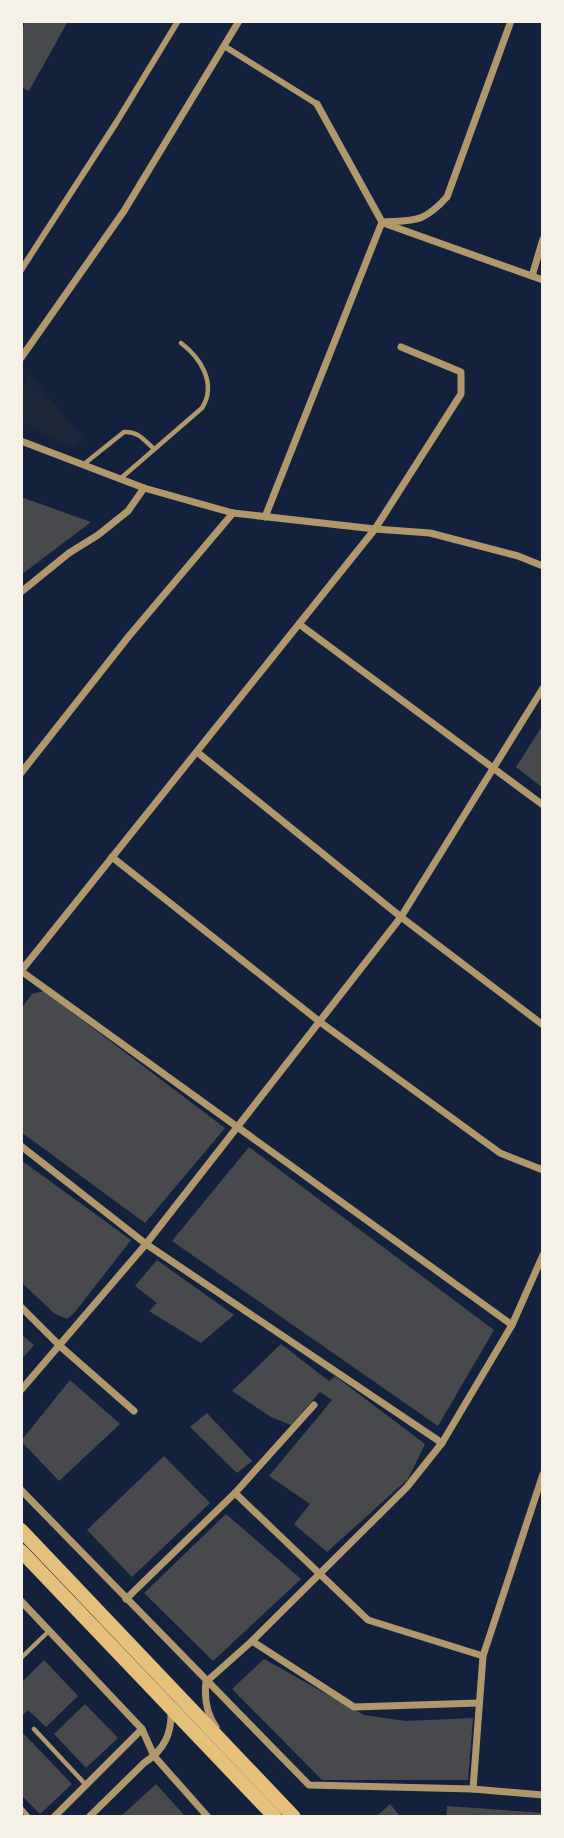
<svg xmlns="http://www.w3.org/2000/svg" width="564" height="1838" viewBox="0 0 564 1838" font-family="Lora,serif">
<rect width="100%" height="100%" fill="#14213d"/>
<polygon fill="#1d2539" points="29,374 83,438 72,448 21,421 21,391"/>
<g fill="#48494c">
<polygon points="26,21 68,21 29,91 21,87 21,30"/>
<polygon points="21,497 91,522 21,575"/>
<polygon points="543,725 543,788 516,767"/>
<polygon points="44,991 225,1128 145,1223 21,1132 21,1009 32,994"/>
<polygon points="249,1147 494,1330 438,1426 172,1241"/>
<polygon points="21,1160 131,1240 75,1312 67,1319 55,1314 21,1282"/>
<polygon points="157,1260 234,1315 201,1343 149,1311 157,1303 135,1286"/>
<polygon points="21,1334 34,1345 21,1360"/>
<polygon points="281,1344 329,1381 335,1376 425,1444 408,1479 327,1552 294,1524 310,1504 269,1476 332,1400 320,1392 291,1425 271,1417 232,1391"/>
<polygon points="70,1380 120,1424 59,1481 21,1441"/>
<polygon points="207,1413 252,1461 237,1473 190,1427"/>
<polygon points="164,1456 210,1503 132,1577 87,1530"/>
<polygon points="226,1514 301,1579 213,1661 144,1593"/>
<polygon points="264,1659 364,1715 406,1721 473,1718 468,1780 322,1780 232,1689"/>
<polygon points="44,1660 78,1696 46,1727 28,1710 21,1717 21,1683"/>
<polygon points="85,1704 118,1738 86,1768 54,1734"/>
<polygon points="21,1731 72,1784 40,1814 21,1795"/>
<polygon points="156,1784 186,1817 120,1817 129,1809"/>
<polygon points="390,1804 401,1817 376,1817"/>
<polygon points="447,1806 543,1813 543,1817 446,1817"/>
</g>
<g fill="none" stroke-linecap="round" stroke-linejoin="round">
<g stroke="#b1986c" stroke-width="4.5">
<path d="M84,464L124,432C138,431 144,440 154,449"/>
<path d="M120,479L202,408C217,384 201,358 181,343"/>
<polyline points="21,1658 49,1631"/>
<polyline points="34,1729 86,1785"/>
<polyline points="21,1808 29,1817"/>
</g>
<g stroke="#b1986c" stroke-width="6">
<polyline points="224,46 317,104"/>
<polyline points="21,270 116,123 178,21"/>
</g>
<g stroke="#b1986c" stroke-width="7">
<path d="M382,222C416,220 423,223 447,197L511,21"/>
<polyline points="386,224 543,280"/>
<polyline points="532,276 543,239"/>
<polyline points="21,358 124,211 239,21"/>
<polyline points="21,441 144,488 233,513 375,529 430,533 518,556 543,566"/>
<polyline points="265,517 382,222 317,104"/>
<polyline points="21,592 69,553 98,535 128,511 144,488"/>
<polyline points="299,624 543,805"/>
<polyline points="197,752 401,917 543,1025"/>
<polyline points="21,773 129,636 233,513"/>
<polyline points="112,857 320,1022 500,1153 543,1170"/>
<polyline points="21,971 375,529 461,394 461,372 401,347"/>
<polyline points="21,971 512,1325"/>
<polyline points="21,1146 146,1244 442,1443"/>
<polyline points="21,1307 60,1346 134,1411"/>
<polyline points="21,1390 146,1244 401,917 543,688"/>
<polyline points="21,1490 309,1785 473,1789 543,1795"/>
<polyline points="235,1493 368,1620 483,1656"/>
<polyline points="126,1599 235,1493 314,1405"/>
<polyline points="21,1601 142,1729 154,1756 208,1817"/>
<polyline points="252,1641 354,1707 479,1703"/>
<path d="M216,1727C206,1713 204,1699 206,1682L252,1641L407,1487L442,1443L512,1325L543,1255"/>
<polyline points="473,1789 483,1656 543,1474"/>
<polyline points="54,1817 142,1729"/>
<path d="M89,1817L144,1763C164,1750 172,1734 171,1710"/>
</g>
<g stroke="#e5c07b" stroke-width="14">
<polyline points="21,1530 294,1817"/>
<polyline points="21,1551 275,1817"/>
</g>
</g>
<rect width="564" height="1838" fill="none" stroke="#f6f1e7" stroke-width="46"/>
</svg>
